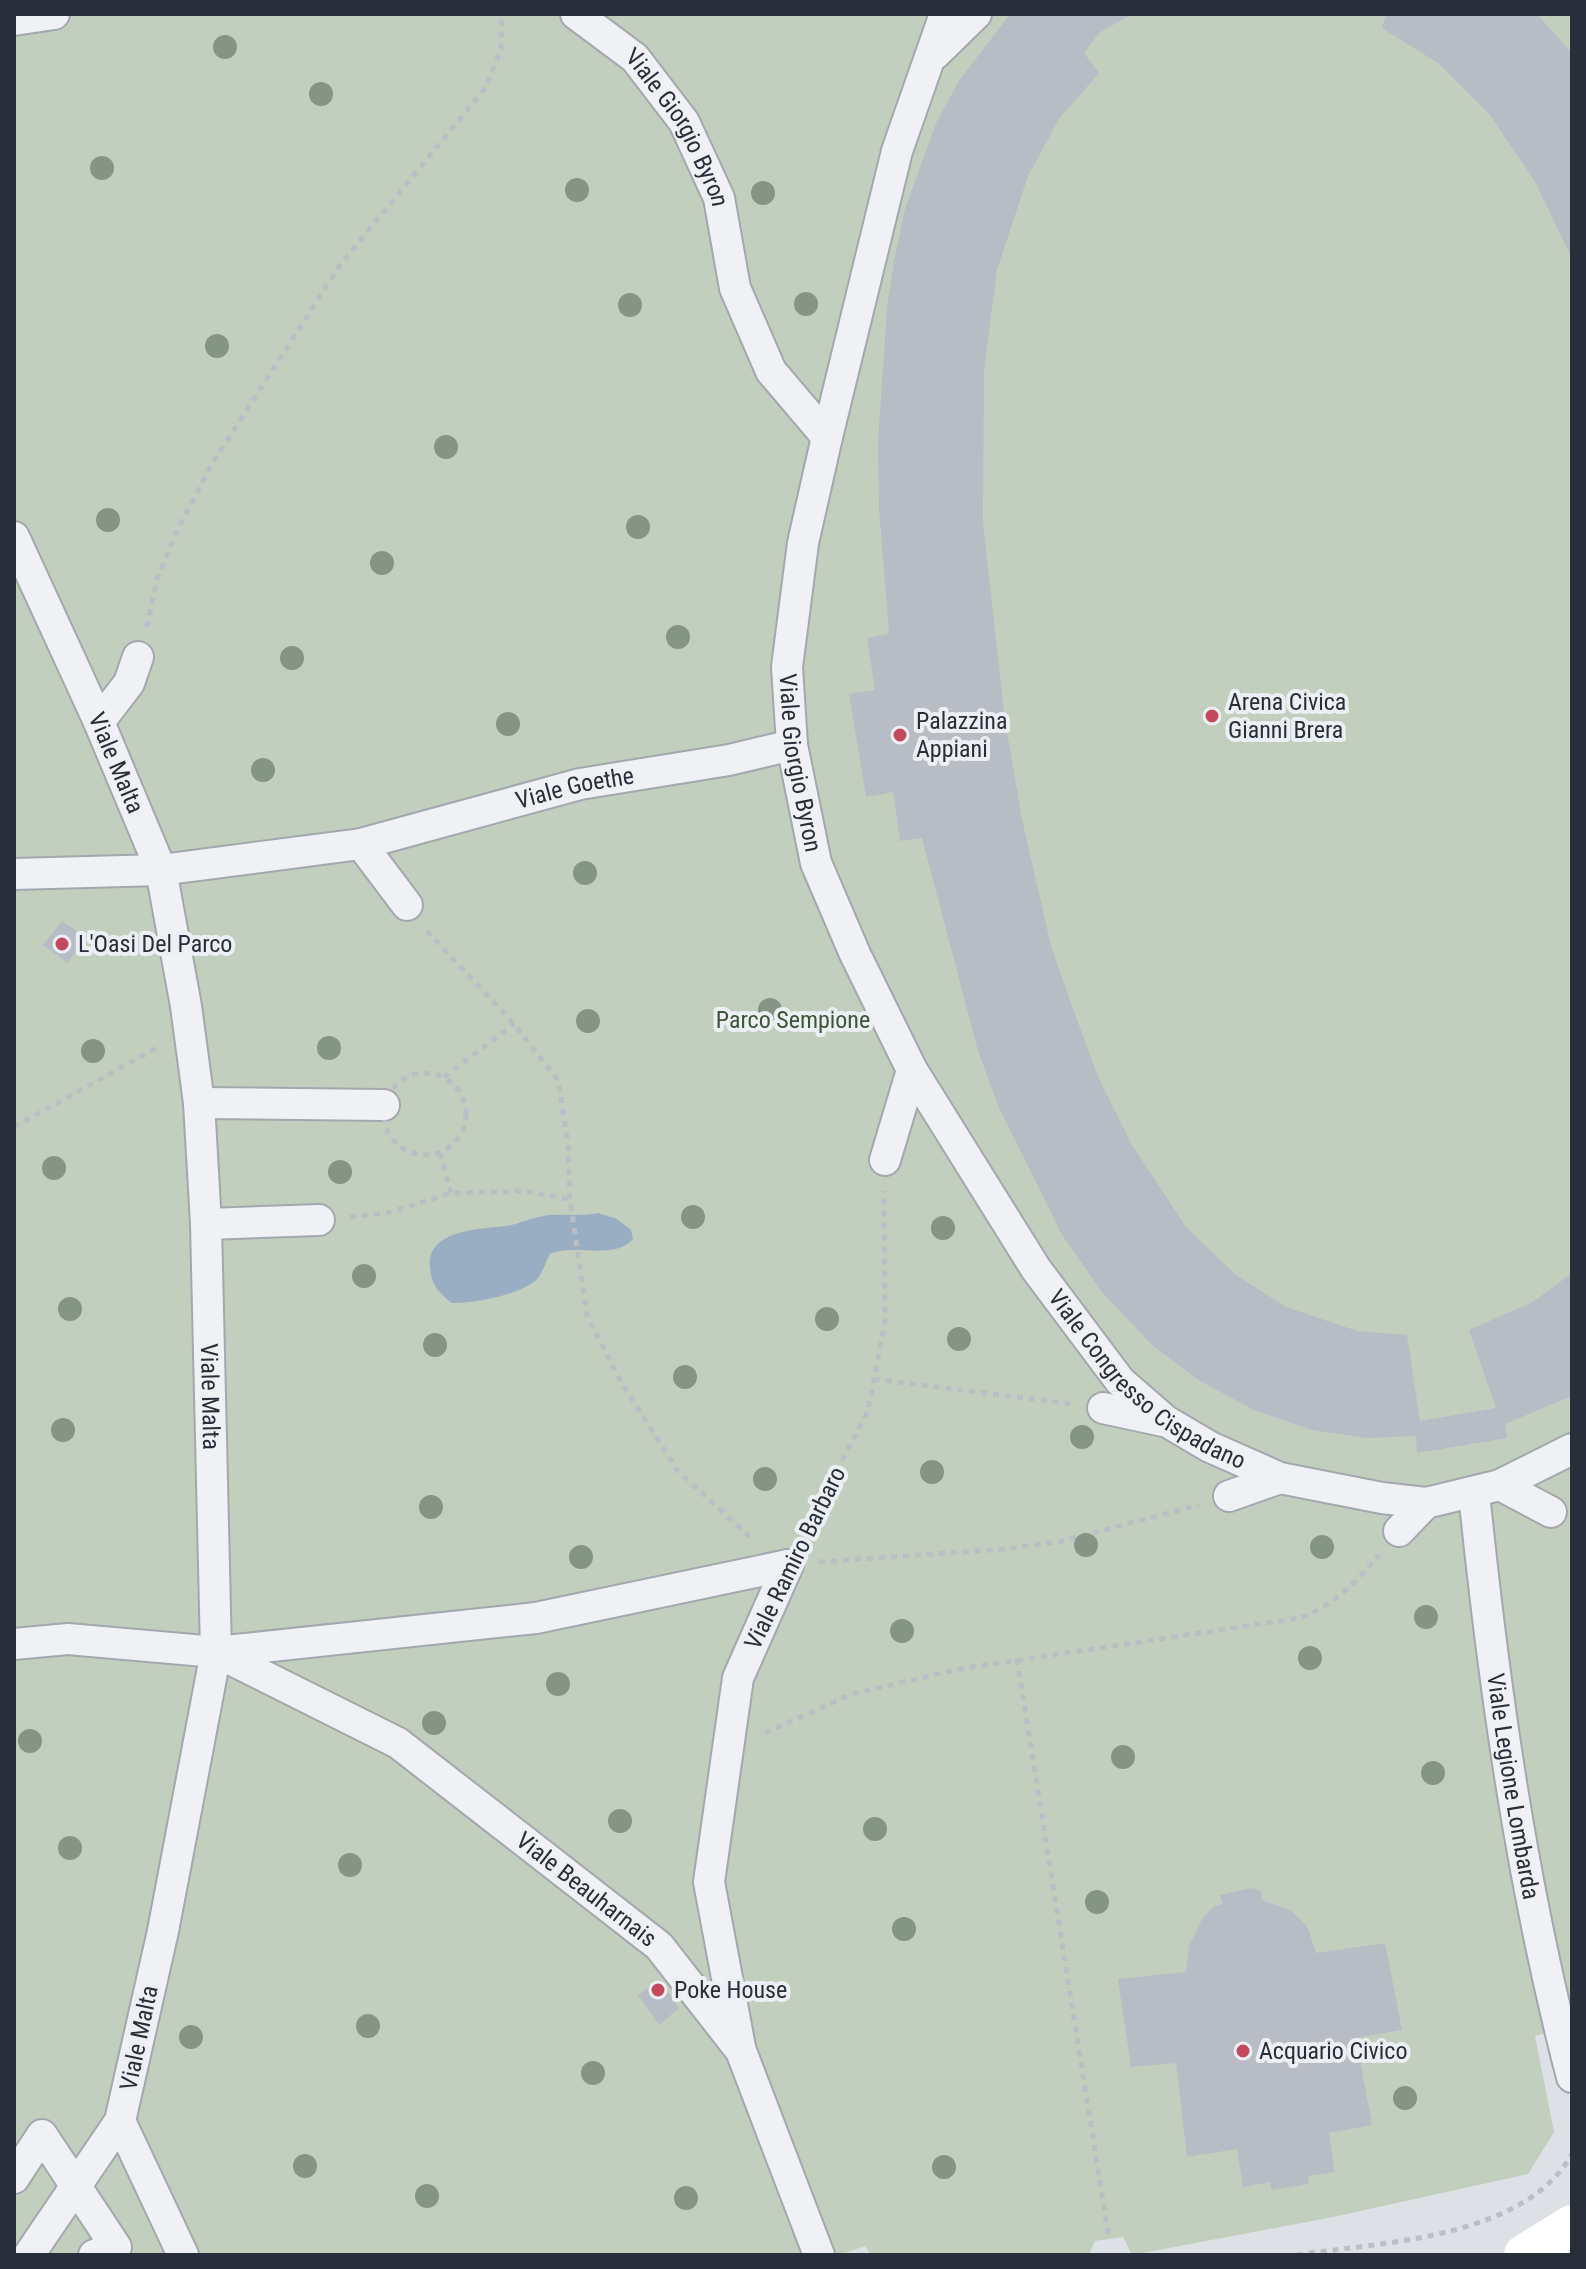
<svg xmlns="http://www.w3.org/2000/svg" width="1586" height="2269" viewBox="0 0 1586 2269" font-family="'Roboto Condensed',sans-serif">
<rect width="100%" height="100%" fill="#dde0e5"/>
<polygon fill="#c3cfbe" points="14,14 1572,14 1572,2026 1535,2036 1554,2132 1528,2174 1333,2217 1132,2255 1123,2237 1095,2241 1089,2255 871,2255 865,2246 839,2255 14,2255"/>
<path fill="#9aaec3" d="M598,1213L617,1219L631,1230L633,1239C614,1261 575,1243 550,1254C546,1261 543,1272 538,1278C525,1294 472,1304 452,1303C439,1293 432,1286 430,1269C425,1229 481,1229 507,1226C519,1224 530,1218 543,1216C560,1213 579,1217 598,1213Z"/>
<g fill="#b7bcc5">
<polygon points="1010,14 1132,14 1099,33 1084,53 1099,73 1059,119 1028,176 997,270 984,372 983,522 1005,720 1022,819 1051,946 1073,1009 1099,1079 1132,1145 1186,1227 1236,1275 1286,1307 1357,1331 1407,1335 1420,1421 1496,1408 1469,1330 1533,1302 1572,1273 1572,1396 1505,1424 1507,1438 1417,1453 1416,1436 1367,1438 1312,1430 1254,1410 1200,1381 1152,1345 1102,1292 1062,1235 999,1108 978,1051 922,838 900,841 893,792 866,797 849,694 875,690 867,638 889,634 879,508 878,442 887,308 894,261 905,209 937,121 959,81"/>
<polygon points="1386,14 1537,14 1571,52 1572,258 1534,180 1490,115 1438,63 1382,28"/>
<polygon points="62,921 85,937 68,963 43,945"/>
<polygon points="1251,1888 1262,1891 1261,1900 1290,1910 1300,1919 1308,1928 1316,1953 1385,1943 1402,2030 1356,2038 1372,2125 1329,2133 1335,2172 1308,2176 1309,2184 1272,2190 1270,2182 1243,2187 1237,2149 1187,2157 1176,2063 1131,2067 1118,1979 1186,1972 1189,1946 1203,1917 1214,1906 1223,1904 1220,1895"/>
<polygon points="659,1980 679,2008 659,2025 638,1995"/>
</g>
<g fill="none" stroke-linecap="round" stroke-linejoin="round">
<defs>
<g id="street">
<path id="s1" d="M576,14L635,58L684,122L719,198L735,288L771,371L827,437"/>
<path id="s2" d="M945,14L897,151L827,437L803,543L787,667L792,745L816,863L855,954L912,1070L1036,1269L1120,1381L1166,1421L1210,1447L1280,1478L1382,1498L1426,1503L1500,1485L1572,1449"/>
<polyline points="14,20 54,14"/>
<polyline points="935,54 976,14"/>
<path id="s3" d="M14,537L99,722L161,870L186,1006L199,1103L206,1224L216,1652L163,1931L120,2121L29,2255"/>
<polyline points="99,722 129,683 138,657"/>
<polyline points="361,844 407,905"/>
<path id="s4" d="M14,874L161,870L361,844L580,784L729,760L792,745"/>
<polyline points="199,1103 384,1105"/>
<polyline points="885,1160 912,1070"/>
<polyline points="206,1224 319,1220"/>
<polyline points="1103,1408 1163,1421"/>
<polyline points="1500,1485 1551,1512"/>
<path id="s5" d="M1474,1493C1494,1688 1522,1887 1572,2077"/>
<polyline points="1229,1496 1280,1478"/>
<polyline points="1399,1531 1426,1503"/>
<polyline points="14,1644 68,1639 216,1652 536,1618 788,1565"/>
<path id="s6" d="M216,1652L398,1743L659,1946L741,2051L819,2255"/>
<polyline points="740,2047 709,1882 738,1678 788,1565"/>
<polyline points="120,2121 183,2255"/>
<polyline points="14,2178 42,2135 116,2247 94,2255"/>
</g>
</defs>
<use href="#street" stroke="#a3a7ae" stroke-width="34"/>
<g stroke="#bbbec4" stroke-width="5" stroke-dasharray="6 6" stroke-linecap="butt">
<polyline points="147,627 157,579 175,535 210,467 340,265 486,87 501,49 502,14"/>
<polyline points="427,931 514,1024 558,1080 568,1144 570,1199 587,1316 620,1380 677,1470 750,1537"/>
<circle cx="425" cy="1114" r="41"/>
<polyline points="444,1077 514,1024"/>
<polyline points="14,1127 160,1046"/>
<polyline points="440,1153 451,1193"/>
<polyline points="350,1217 391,1212 451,1193 523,1191 570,1199"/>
<polyline points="874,1379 1072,1404"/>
<polyline points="803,1535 868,1411 885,1321 884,1191"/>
<polyline points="819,1562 1005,1549 1062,1541 1199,1505"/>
<polyline points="1017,1659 1109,2239"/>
<path d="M765,1733L852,1694L959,1669L1300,1618C1334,1605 1355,1583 1379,1555"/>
<path d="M1297,2255C1382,2242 1524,2239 1572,2154"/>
</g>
<use href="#street" stroke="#eff1f4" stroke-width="30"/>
<polyline stroke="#fff" stroke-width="42" points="1525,2255 1572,2226"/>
</g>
<g fill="#849485">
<circle cx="225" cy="47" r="12"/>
<circle cx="321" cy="94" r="12"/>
<circle cx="102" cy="168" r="12"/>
<circle cx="577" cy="190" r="12"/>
<circle cx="763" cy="193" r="12"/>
<circle cx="806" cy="304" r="12"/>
<circle cx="630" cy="305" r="12"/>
<circle cx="217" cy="346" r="12"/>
<circle cx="446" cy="447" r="12"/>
<circle cx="108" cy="520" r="12"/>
<circle cx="638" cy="527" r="12"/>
<circle cx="382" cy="563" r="12"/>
<circle cx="678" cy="637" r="12"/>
<circle cx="292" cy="658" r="12"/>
<circle cx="508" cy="724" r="12"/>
<circle cx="263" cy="770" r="12"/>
<circle cx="585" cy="873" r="12"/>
<circle cx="770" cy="1010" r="12"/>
<circle cx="588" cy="1021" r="12"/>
<circle cx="329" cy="1048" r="12"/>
<circle cx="93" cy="1051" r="12"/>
<circle cx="54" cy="1168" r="12"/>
<circle cx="340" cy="1172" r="12"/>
<circle cx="693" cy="1217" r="12"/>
<circle cx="943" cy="1228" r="12"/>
<circle cx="364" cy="1276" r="12"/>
<circle cx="70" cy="1309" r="12"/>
<circle cx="827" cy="1319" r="12"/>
<circle cx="959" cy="1339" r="12"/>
<circle cx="435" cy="1345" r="12"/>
<circle cx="685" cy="1377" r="12"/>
<circle cx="63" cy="1430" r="12"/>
<circle cx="1082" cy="1437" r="12"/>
<circle cx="932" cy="1472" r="12"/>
<circle cx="765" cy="1479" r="12"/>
<circle cx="431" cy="1507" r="12"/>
<circle cx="1086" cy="1545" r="12"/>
<circle cx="1322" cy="1547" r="12"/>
<circle cx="581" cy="1557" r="12"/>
<circle cx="1426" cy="1617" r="12"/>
<circle cx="902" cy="1631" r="12"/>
<circle cx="1310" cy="1658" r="12"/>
<circle cx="558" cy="1684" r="12"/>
<circle cx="434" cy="1723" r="12"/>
<circle cx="30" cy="1741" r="12"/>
<circle cx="1123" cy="1757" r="12"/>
<circle cx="1433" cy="1773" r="12"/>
<circle cx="620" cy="1821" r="12"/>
<circle cx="875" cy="1829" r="12"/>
<circle cx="70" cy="1848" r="12"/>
<circle cx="350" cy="1865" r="12"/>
<circle cx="1097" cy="1902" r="12"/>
<circle cx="904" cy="1929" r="12"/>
<circle cx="368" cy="2026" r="12"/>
<circle cx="191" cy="2037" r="12"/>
<circle cx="593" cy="2073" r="12"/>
<circle cx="1405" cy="2098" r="12"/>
<circle cx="305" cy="2166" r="12"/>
<circle cx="944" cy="2167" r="12"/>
<circle cx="427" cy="2196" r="12"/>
<circle cx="686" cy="2198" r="12"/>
</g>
<g fill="#c24a5c" stroke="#eceff3" stroke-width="3">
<circle cx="1212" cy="716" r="8"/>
<circle cx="900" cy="735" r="8"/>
<circle cx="62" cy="944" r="8"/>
<circle cx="658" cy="1990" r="8"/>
<circle cx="1243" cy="2051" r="8"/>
</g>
<g text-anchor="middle" stroke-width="8" stroke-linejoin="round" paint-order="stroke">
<g font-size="24" fill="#282e3a" stroke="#eceff3">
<text dy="8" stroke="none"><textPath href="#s1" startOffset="156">Viale Giorgio Byron</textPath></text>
<text dy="8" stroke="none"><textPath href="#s3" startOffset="248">Viale Malta</textPath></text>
<text dy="8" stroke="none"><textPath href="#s2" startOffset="770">Viale Giorgio Byron</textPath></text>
<text dy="8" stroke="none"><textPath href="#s4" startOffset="570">Viale Goethe</textPath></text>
<text dy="8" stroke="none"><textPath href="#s2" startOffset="1494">Viale Congresso Cispadano</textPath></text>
<text dy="8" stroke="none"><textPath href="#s3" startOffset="894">Viale Malta</textPath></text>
<text transform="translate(795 1558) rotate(-64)" y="8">Viale Ramiro Barbaro</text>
<text dy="8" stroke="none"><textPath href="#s5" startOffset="296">Viale Legione Lombarda</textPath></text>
<text dy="8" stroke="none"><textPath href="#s6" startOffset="442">Viale Beauharnais</textPath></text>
<text transform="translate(139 2038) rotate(-78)" y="8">Viale Malta</text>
</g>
<g font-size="24" fill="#282e3a" stroke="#eceff3" text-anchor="start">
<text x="1228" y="710">Arena Civica<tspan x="1228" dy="28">Gianni Brera</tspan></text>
<text x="916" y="729">Palazzina<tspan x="916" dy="28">Appiani</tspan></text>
<text x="78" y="952">L'Oasi Del Parco</text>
<text x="674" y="1998">Poke House</text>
<text x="1259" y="2059">Acquario Civico</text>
</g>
<g font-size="24" fill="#3c5536" stroke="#eceff3">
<text x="793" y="1028">Parco Sempione</text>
</g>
</g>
<rect width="1586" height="2269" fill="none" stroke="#282e3a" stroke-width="32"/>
</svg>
